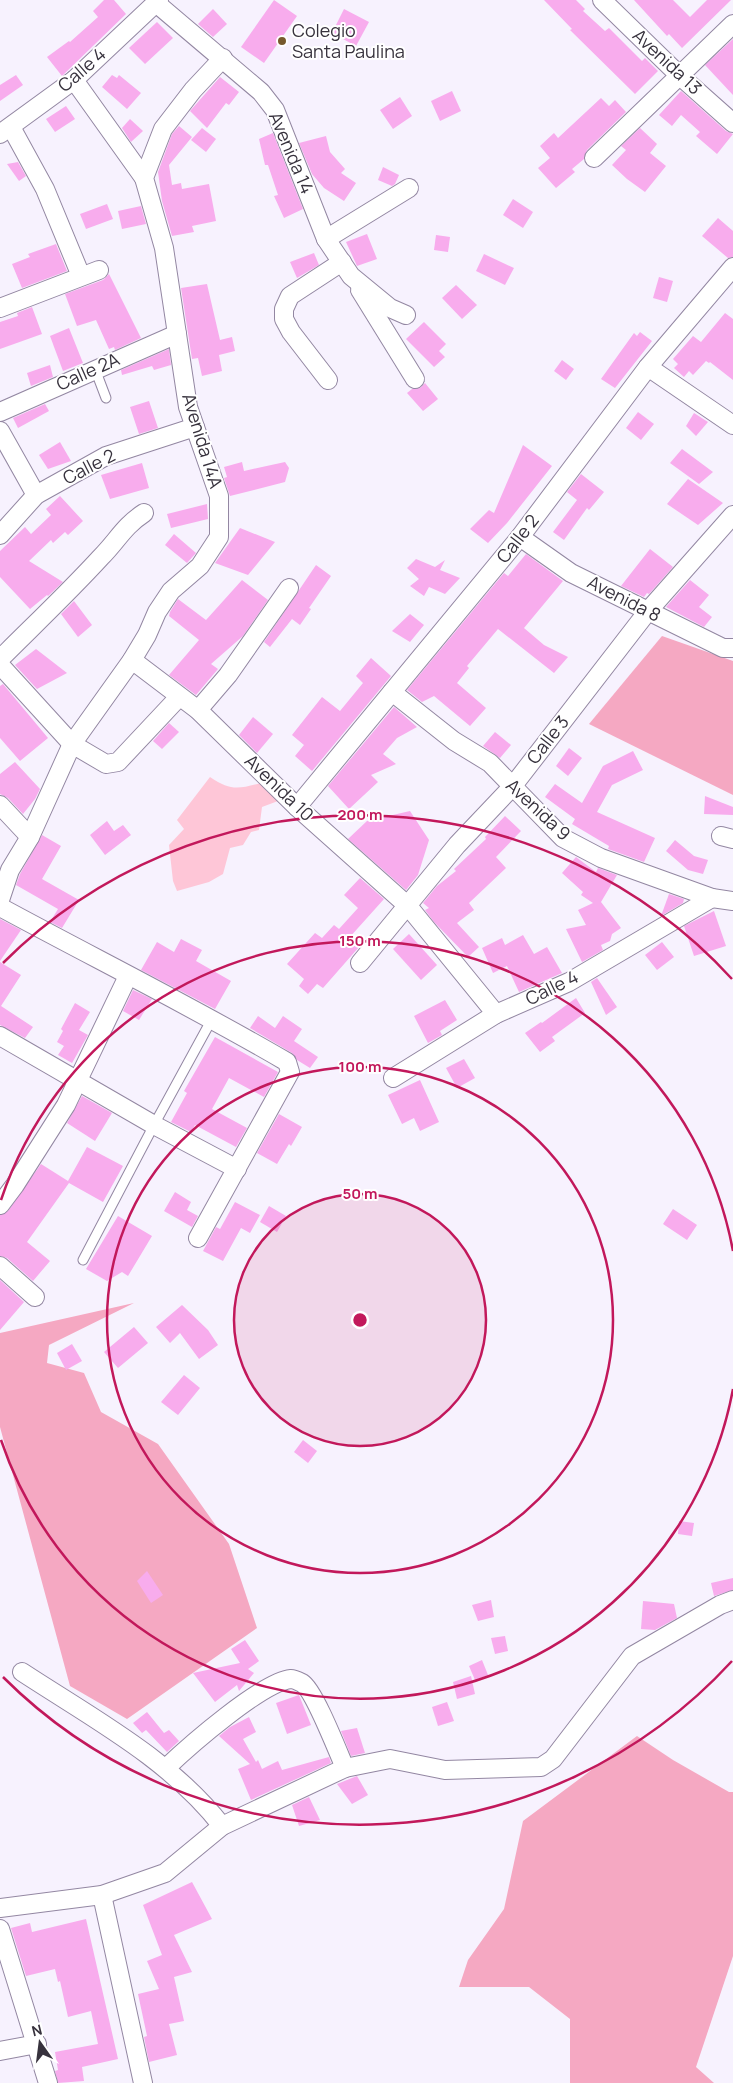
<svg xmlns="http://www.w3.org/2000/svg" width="733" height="2083" viewBox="0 0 733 2083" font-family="Manrope,sans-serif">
<rect width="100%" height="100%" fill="#f7f2fe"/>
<path fill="#fec6d7" d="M210,777C231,791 238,789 261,783L278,801L262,807L259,830L251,832L243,845L230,848L223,874L209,882L177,891L173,881L169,845L184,829L177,820Z"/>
<g fill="#f5a8c2">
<polygon points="662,636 733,661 733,795 589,724"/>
<polygon points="134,1303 49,1345 47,1363 84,1373 101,1412 158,1444 229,1544 257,1628 127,1719 70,1686 0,1427 0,1333"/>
<polygon points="637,1736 673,1760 729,1792 733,1792 733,1956 696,2067 714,2083 570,2083 570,2019 529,1987 459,1987 468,1960 504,1909 523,1821"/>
</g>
<g fill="#f8aced">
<polygon points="104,0 114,0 126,14 62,76 47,57 69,41 70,42 98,17 93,11"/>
<polygon points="274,0 297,16 264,63 241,47"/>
<polygon points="544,0 576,0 585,9 583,11 605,31 609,28 642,61 645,58 658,71 635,94 570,30 572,29"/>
<polygon points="634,0 673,0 690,17 707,0 731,0 682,48 669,34 667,36"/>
<polygon points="213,9 227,24 213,37 198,24"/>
<polygon points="344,9 369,22 356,46 332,33"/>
<polygon points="157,22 173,38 145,64 129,48"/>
<polygon points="733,39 733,95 705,65"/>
<polygon points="16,75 23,85 0,101 0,85"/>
<polygon points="112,75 117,78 119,75 141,93 127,109 102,87"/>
<polygon points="220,77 239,92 229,105 226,103 207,128 190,111"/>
<polygon points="452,91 461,111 440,121 431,101"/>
<polygon points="681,91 726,131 733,134 717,154 696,136 700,132 681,115 672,126 659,115"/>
<polygon points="400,97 412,116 393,129 380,110"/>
<polygon points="601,98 609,106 615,100 626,112 587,150 584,159 572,169 575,172 556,188 538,168 550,158 540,146 554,133 558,138"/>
<polygon points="66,106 75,119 55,132 46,119"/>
<polygon points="130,119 143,131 131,142 122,128"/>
<polygon points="179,126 192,137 169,165 172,185 181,183 182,189 209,184 216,221 192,226 194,232 172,236 162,201 158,172 172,134"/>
<polygon points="202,128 216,139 206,152 191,140"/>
<polygon points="640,128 657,144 650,153 666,166 645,192 627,179 612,165 626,150 621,146"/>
<polygon points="273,133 303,209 284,218 274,196 278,195 268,165 265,165 259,139"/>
<polygon points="326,136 330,152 345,169 341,173 356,183 344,201 324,188 312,174 299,143"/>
<polygon points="18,162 26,176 19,181 7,164"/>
<polygon points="383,167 399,175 395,184 392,186 378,180"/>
<polygon points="513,199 533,212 523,228 503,215"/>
<polygon points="107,204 113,219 86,229 80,214"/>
<polygon points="141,206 146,224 122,229 118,211"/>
<polygon points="718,218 733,231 733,257 728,258 702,236"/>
<polygon points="367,234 377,259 357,266 346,242"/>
<polygon points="436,235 450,237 448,252 434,250"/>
<polygon points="56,244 67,271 22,288 12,264 30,257 28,254"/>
<polygon points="314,253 319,265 297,278 290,262"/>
<polygon points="484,254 514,268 505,285 476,271"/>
<polygon points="109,274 141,338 115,350 114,347 109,349 96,320 77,326 65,294 103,280"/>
<polygon points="659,277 673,281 667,302 653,298"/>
<polygon points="207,284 220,340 232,337 235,351 219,355 222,371 202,376 198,358 192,359 181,288"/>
<polygon points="456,285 477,305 462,319 442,298"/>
<polygon points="32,307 42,334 0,349 0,322 18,316 17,313"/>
<polygon points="725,313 733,319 733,380 710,362 709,363 706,361 693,375 689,371 684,377 674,368 678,364 673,359 693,336 701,342"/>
<polygon points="424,322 446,344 439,351 445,357 434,367 406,339"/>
<polygon points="69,328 83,363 63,371 50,336"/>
<polygon points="640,332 652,341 615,388 601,379 634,333 637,336"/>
<polygon points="169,349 171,365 154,370 152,366 122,375 121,370"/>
<polygon points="562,360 574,369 566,380 554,371"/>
<polygon points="50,365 53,377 31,386 27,373"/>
<polygon points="425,383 438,399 423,411 407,393 412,389 420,388"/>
<polygon points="149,401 158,428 139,434 130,407"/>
<polygon points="45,404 49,411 18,428 13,418"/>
<polygon points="638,412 654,424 641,440 626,428"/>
<polygon points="694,413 708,422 696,436 686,426"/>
<polygon points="60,442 71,461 48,469 39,455"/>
<polygon points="523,445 552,466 507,523 488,543 470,529 489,510 494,513"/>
<polygon points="682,449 713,472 699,484 670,463"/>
<polygon points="242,462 244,471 285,462 289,468 285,482 230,496 224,478 227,477 224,467"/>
<polygon points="142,463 149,488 110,499 101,475"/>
<polygon points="581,474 604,492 589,510 587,508 564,540 553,532 577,500 567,492"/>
<polygon points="688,479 723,503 698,525 667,504"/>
<polygon points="60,496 83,521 68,535 65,532 53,543 51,540 29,561 63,582 48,596 47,595 30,609 0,577 0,551 25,527 31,534 51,515 46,509"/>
<polygon points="207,504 208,519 171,528 167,514"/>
<polygon points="240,528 275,542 248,575 215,563"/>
<polygon points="174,534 196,553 187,563 165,545"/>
<polygon points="650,549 673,567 649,594 647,593 644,597 621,586"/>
<polygon points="526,554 563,581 524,628 544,645 568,657 554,673 498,629 467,666 469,668 457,683 486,708 470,726 434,696 422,702 407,690 504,573 508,576"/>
<polygon points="416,559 435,567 445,560 440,570 460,578 445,594 429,587 424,596 410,586 419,579 407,568"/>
<polygon points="316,565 331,576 309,608 311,609 300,625 292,619 270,647 264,642"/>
<polygon points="242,580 268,600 243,636 211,664 218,669 196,695 169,675 199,640 169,616 170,612 178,599 206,620"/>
<polygon points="690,580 709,595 699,607 712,617 704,627 666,607"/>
<polygon points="74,601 92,625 78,637 61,614"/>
<polygon points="410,614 424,625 410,642 392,631"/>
<polygon points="36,649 67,673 37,689 15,665"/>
<polygon points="371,658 391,676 312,771 295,756 304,745 292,735 322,697 340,711 363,683 356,676"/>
<polygon points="3,684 48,738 20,761 0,738 0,686"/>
<polygon points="394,707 417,727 397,738 383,754 396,764 371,775 378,782 349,809 328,786"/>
<polygon points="253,717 273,734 257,753 239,735"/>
<polygon points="169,723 179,732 162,749 153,741"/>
<polygon points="495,732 511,745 500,758 483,746"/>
<polygon points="569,748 582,758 568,776 556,766"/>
<polygon points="633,751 643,770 612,785 597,812 655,838 644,862 608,849 609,846 572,824 575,819 545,797 555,784 582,803 603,766"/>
<polygon points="15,762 40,789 35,799 23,814 8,798 0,794 0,774"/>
<polygon points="705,796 733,807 733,815 704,814"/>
<polygon points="410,811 429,840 418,875 406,890 348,839 367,821"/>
<polygon points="505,816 521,831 496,857 506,868 469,903 474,910 457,923 479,947 468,957 434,922 425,910 429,908 423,903 437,886 456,871 454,869 486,839 485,837"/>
<polygon points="107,821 114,831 123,825 131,835 105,855 90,835"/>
<polygon points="42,835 61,846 42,879 79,900 62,928 50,922 58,909 16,885 20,874"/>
<polygon points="675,840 694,856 708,860 703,874 688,870 666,851"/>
<polygon points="576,857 596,872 598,868 617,875 601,902 621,928 612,934 610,941 601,945 603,950 582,962 566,929 586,925 578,910 593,903 581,895 583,892 562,873"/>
<polygon points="360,878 384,899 349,938 359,947 323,988 317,984 308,994 299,986 304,979 287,964 315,933 322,938 334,925 339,929 358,908 344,895"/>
<polygon points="669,894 684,899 683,903 661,916"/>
<polygon points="714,911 726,946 694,956 684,926"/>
<polygon points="0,919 21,930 0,961"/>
<polygon points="409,934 437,965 421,980 393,949"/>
<polygon points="523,935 534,954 547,947 562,973 519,992 507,966 493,973 482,948 502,938 505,945"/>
<polygon points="181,939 202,950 196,961 231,981 215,1009 141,970 157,942 174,952"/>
<polygon points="662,942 674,957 657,970 645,955"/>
<polygon points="0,962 21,975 1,1006 33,1027 25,1038 0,1025"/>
<polygon points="597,978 617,1007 606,1015 591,982"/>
<polygon points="133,990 152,999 139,1020 123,1011"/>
<polygon points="576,998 585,1013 552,1037 555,1041 540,1052 525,1033 541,1022 542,1023"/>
<polygon points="445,1000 457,1020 440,1031 442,1035 428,1043 414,1016"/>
<polygon points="75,1003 90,1012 79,1030 88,1035 72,1063 58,1055 64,1046 57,1042 63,1031 61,1029"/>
<polygon points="258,1016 275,1028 283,1016 302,1029 294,1041 318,1057 310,1068 297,1060 292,1053 250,1028"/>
<polygon points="215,1037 278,1072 264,1097 229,1078 212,1109 247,1128 236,1147 195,1125 191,1132 171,1122 187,1093 184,1091"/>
<polygon points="464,1059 475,1078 457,1088 446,1068"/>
<polygon points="420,1080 439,1122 420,1131 414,1118 402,1124 388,1095"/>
<polygon points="82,1096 112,1113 95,1141 67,1123"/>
<polygon points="279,1114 302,1127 291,1146 289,1144 277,1164 257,1153"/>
<polygon points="87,1147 123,1166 103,1202 69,1183 27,1242 50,1261 33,1281 7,1258 0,1256 0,1215 8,1211 41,1164 68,1181"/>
<polygon points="175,1192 191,1202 187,1210 198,1216 192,1227 164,1211"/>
<polygon points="235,1202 260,1215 250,1233 241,1228 223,1261 203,1251 216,1227 220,1229"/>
<polygon points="269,1206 286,1216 277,1232 260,1222"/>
<polygon points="673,1209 697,1225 687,1240 663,1224"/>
<polygon points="118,1216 152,1236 128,1276 122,1272 107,1281 86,1269"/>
<polygon points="0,1280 24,1302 0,1330"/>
<polygon points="182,1305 208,1330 218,1345 199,1359 180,1333 170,1343 156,1327"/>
<polygon points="134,1327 148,1343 118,1368 104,1352"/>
<polygon points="72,1344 82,1361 66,1370 57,1353"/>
<polygon points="184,1375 200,1388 178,1415 161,1402"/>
<polygon points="303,1440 317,1451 308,1463 294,1452"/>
<polygon points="679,1521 694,1523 692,1536 678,1534"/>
<polygon points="147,1571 163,1595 151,1603 137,1581"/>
<polygon points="733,1578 733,1590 714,1596 711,1583"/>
<polygon points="491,1600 494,1617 478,1621 472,1605"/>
<polygon points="643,1601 674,1604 677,1618 655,1630 641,1629"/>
<polygon points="505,1636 508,1651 495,1654 491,1638"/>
<polygon points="245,1640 259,1661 248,1669 254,1673 239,1691 237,1685 215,1702 193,1673 240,1663 231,1649"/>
<polygon points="482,1660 488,1675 475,1680 469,1666"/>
<polygon points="471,1676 475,1694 457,1699 453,1682"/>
<polygon points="299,1695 311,1725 287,1734 276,1703"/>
<polygon points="447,1702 454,1721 438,1726 432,1707"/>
<polygon points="147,1712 164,1733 169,1730 179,1741 167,1752 146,1730 142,1733 133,1723"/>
<polygon points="249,1717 256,1732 243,1739 256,1762 258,1760 262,1769 278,1761 282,1770 329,1757 331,1763 251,1800 238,1769 250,1764 219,1736 230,1727"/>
<polygon points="357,1728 365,1753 351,1756 341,1731"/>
<polygon points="357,1776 368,1795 352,1804 337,1784"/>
<polygon points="309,1797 320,1820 299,1826 292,1805"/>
<polygon points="192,1882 212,1919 174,1935 192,1972 174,1977 184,2021 169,2024 177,2055 149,2062 144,2037 147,2036 138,1994 159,1989 147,1961 162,1955 143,1905"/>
<polygon points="86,1919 118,2059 82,2067 84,2081 58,2083 55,2071 58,2070 55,2052 98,2044 91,2011 68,2017 60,1981 58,1982 55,1969 26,1976 11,1928 30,1923 32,1932"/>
</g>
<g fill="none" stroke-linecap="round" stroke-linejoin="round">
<defs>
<g id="lane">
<polyline points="95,369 106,398"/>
<polyline points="83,1260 154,1125 212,1019"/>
</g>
<g id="street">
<polyline points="602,0 679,75 733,123"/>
<polyline points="156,3 261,92 275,110 326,239 351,276 390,308 406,315"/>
<polyline points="74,80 144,178"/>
<polyline points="11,127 45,189 81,276"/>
<polyline points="0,134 74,80 159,0"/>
<polyline points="594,158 733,24"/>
<polyline points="326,239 409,188"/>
<polyline points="360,290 415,379"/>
<polyline points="0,308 99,270"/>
<polyline points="648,367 733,425"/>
<polyline points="328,380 291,332 284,319 284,309 290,296 342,262"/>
<polyline points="0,412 177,334"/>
<polyline points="0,431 36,495"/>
<polyline points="0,535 36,495 106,456 195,427"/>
<polyline points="520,537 571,573 723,648 733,648"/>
<path d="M0,659C34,625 69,592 101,557C117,541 124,526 144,513"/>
<polyline points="132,660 198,710 297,807 408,906 496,1014"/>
<polyline points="0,665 72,744 106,764 118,762 179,697"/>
<polyline points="392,692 454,741 490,763 563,838 601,858 712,898 733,901"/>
<polyline points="198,710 228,675 289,588"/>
<polyline points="0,805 30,837"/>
<polyline points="297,807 520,537 648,367 733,267"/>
<polyline points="721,836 733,839"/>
<polyline points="0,900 10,870 30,837 72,744 132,660 147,635 157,612 171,591 200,566 219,537 219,496 188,407 164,248 144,178 163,129 193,90 223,58"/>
<path d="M0,907C96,959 193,1007 287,1062L290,1072L198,1238"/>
<polyline points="360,963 457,845 512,787 648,611 733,515"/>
<polyline points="0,1036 154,1125 237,1169"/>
<polyline points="393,1078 496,1014 569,982 712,898"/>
<polyline points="0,1205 15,1185 66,1105 128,976"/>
<polyline points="0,1266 35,1297"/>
<path d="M22,1672C92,1718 170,1759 222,1826"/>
<path d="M166,1768C189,1746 262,1682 291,1679C294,1679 298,1681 302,1683C314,1690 338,1752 345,1768"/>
<polyline points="102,1895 143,2083"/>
<polyline points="0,1908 102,1895 165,1873 222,1826 345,1768 390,1759 445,1770 541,1767 553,1759 632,1656 720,1605 733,1600"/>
<polyline points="0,1929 48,2083"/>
<polyline points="0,2051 37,2044"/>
</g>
</defs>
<use href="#lane" stroke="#9387a2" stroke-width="11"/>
<use href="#street" stroke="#9387a2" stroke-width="20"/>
<use href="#lane" stroke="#fff" stroke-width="9"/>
<use href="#street" stroke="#fff" stroke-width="18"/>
</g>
<circle cx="360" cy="1320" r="126" fill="#c2185b" fill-opacity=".12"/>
<g fill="none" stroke="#c2185b" stroke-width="2.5">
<circle cx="360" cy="1320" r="126"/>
<circle cx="360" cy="1320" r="253"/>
<path d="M733 1389A379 379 0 0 1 1 1440M1 1200A379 379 0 0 1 733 1251"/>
<path d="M732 1661A505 505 0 0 1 3 1677M3 963A505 505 0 0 1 732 979"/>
</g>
<circle fill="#76592d" stroke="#fff" stroke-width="2" cx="282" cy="41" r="5"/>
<g text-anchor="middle" stroke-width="4" stroke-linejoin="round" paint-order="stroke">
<g font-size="18" fill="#37323d" stroke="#fff" text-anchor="start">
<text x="292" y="37">Colegio<tspan x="292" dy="21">Santa Paulina</tspan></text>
</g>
<g font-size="18" fill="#37323d" stroke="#fff">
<text transform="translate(667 62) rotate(43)" y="6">Avenida 13</text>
<text transform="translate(82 70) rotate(-41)" y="6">Calle 4</text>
<text transform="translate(291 153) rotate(67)" y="6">Avenida 14</text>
<text transform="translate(88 372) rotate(-24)" y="6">Calle 2A</text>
<text transform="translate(202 441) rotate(73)" y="6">Avenida 14A</text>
<text transform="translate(89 467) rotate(-27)" y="6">Calle 2</text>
<text transform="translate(518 539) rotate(-52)" y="6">Calle 2</text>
<text transform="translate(624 599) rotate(27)" y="6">Avenida 8</text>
<text transform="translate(548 740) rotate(-52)" y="6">Calle 3</text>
<text transform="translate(279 788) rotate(44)" y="6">Avenida 10</text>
<text transform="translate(538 810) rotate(43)" y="6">Avenida 9</text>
<text transform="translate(552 988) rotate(-26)" y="6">Calle 4</text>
</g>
</g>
<circle cx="360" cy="1320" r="8" fill="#c2185b" stroke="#fff" stroke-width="2.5"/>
<g font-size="15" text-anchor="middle" font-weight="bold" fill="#c2185b" stroke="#fff" stroke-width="4" stroke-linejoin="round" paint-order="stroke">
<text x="360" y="820">200 m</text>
<text x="360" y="946">150 m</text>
<text x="360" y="1072">100 m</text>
<text x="360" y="1199">50 m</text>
</g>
<g transform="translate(40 2043) rotate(346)" stroke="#ffffff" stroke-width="4" paint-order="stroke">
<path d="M0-4L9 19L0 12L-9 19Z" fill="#37323d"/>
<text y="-8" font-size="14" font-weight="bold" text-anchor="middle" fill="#37323d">N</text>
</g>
</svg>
